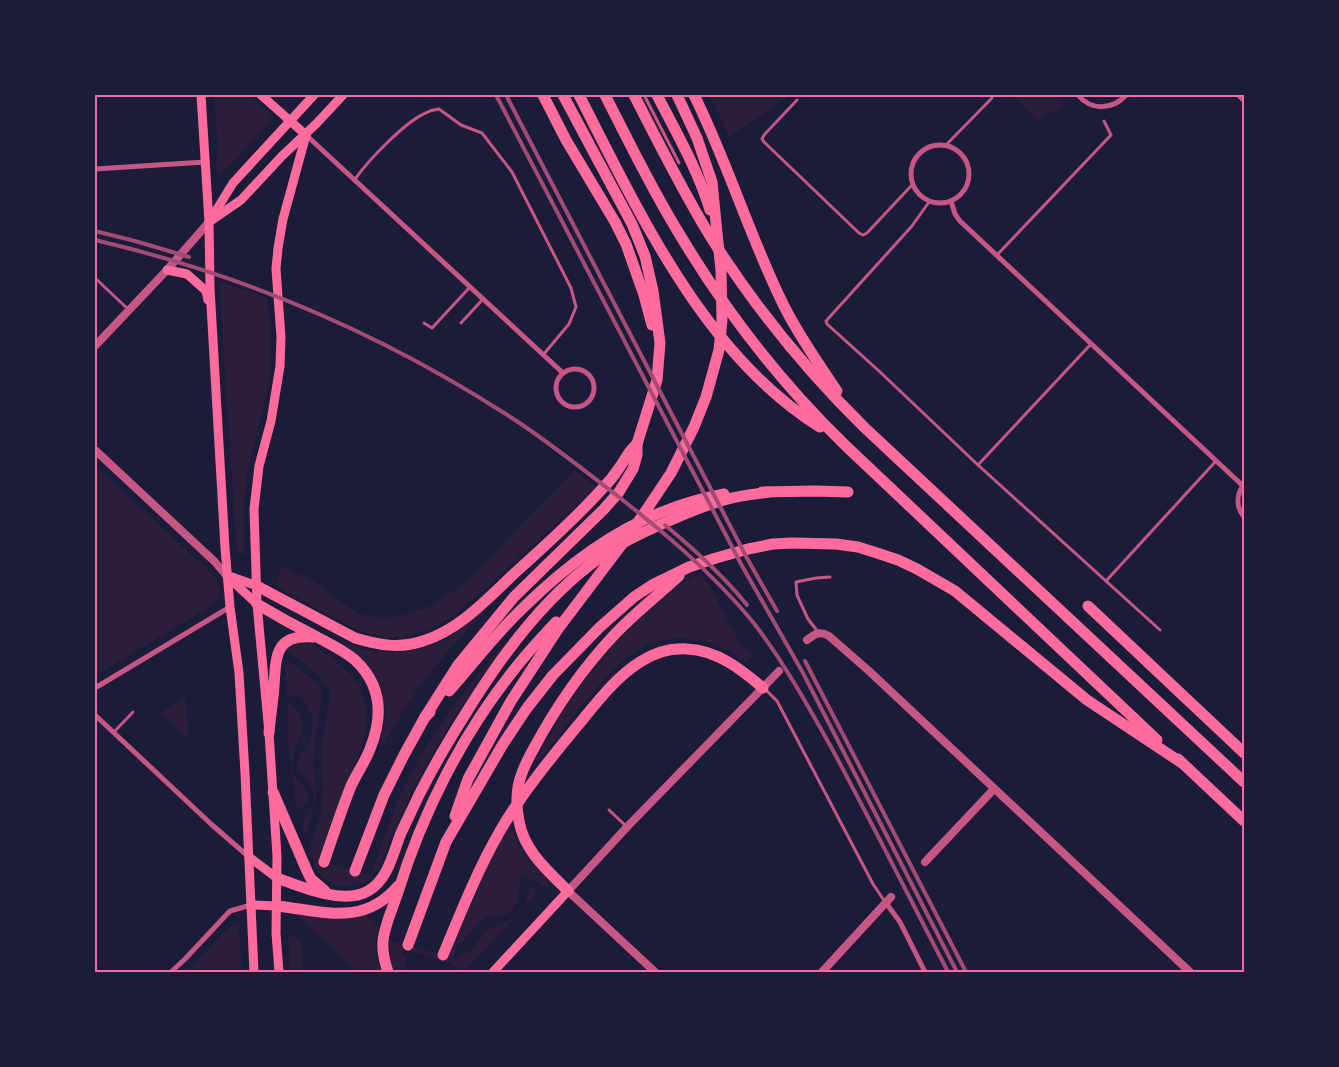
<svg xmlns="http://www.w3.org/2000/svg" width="1339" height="1067" viewBox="0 0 1339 1067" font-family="Inter,sans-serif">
<rect width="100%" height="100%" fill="#1b1b3a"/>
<g fill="#2a1e3b">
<polygon points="214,95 250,95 274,117 219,177 216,165 218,154"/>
<polygon points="709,95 790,95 729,137"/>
<polygon points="1011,95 1059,95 1063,106 1038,120"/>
<path d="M219,281L267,298C270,324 273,350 270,375C265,405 256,433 250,462C243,492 243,523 244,554H237Z"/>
<path d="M95,465L214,576C223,587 221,598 210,607L95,676Z"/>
<polygon points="574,470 597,487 477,596 452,617 430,629 409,636 387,638 367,633 347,625 276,586 281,566 324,586 325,592 362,616 363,614 380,617 392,617 413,613 432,605 465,583"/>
<path d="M700,574L707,581L742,647L746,649L749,648L754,657L745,662C740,659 735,654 729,651C705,637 669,634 644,647C619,660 599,685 581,707C566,725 552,743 538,761L536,759L564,709L603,656L628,626L671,589Z"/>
<path d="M485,608L487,610C446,651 409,694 384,746L379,743L384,725L385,709L380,693L343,645L345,642C351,644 357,648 363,649C388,655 419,652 442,641C458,634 471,619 485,608Z"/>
<path d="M507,641L508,642C474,686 443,733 417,782C406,805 395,828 386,851C382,859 380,868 374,875C366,884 352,888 340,886C323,882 314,871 311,855C308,840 318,825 321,811C325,789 321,768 322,746C323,730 327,713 330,697C329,681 314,671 301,661C295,657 290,655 287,648C300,642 305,641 319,647L318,649C403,698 357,752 332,820C327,833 324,847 320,861L370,875C380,853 385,830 395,807C421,746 462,690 507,641Z"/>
<path d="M287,660L310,677L320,686L323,695L316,732L314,763L316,798L306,835L304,834L301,824C312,809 321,796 306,779C302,774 298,769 298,762C298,754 307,746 310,738C314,726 313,707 302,699C298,696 292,696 287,695L285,667Z"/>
<polygon points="186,697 189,740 160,712"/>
<path d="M287,702C319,722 292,741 292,766C292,784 325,794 297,811L289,754Z"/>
<path d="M510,824C514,834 518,844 524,854C532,865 549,874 549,889L521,874C519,889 521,913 501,916C495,918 489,914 483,919C472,927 468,939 456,947L453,959L470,951L486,931L492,927L509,921L524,905L528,896L529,887L539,891L464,972L448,962L446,963L405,949L402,954L407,957L403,972H394L391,963L390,940L443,955C465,912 486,867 510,824Z"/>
<polygon points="297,913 333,919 347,919 366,916 373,919 378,928 376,944 376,954 381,972 357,972 298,916"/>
<polygon points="235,924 238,925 239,928 242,972 187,972 230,926"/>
<polygon points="288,935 294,935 301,942 303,972 291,972"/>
</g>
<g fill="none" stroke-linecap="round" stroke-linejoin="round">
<g stroke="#c65784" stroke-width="3">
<polyline points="644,95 679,163"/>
<polyline points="1237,95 1244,102"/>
<polyline points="95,98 98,95"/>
<polyline points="797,100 764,135 762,139 764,142 859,233 863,235 867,233 912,185"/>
<polyline points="946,145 991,99 993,95"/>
<path d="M355,179C368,161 406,120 428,112C431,110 436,110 439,109L461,125L482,133L512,172L571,288L576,307L569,324L543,355"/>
<polyline points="929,202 912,226 826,321 827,324 879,371 978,465 1091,344"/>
<polyline points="997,255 1111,135 1104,121"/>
<polyline points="95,278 129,310"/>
<polyline points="424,323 432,328 470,287"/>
<polyline points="461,323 483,299"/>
<polyline points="978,465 1160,630"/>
<polyline points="1106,581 1216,461"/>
<polyline points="818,632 808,619 797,595 796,582 816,578 830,577"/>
<polyline points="766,690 777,701 873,884 885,902"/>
<polyline points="114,732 133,712"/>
<polyline points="609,810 627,827"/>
</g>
<g stroke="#c65784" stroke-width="5">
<path d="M1078,95C1091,111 1113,110 1126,95"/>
<polyline points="306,135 563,373"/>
<circle cx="940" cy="174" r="29"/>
<polyline points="95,169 205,162"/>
<polyline points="951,201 955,214 960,221 1242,485"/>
<circle cx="575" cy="388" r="19"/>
<path d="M1244,484C1236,495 1236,507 1244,517"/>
<polyline points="95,688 230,607"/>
<polyline points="95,715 211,824 249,857"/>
<polyline points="886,903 900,922 925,972"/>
<polyline points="171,972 185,959 230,911 251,905"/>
</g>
<g stroke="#c65784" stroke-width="8">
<polyline points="95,346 167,270 209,222"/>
<polyline points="95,450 214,561 227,576"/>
<path d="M807,640C816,633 820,631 829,636L869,671L1190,972"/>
<polyline points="925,862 994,789"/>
<polyline points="655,972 568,891 627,827 779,671"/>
<polyline points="822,972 891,897"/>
</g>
<g stroke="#ff6b9d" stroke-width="9">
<polyline points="201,95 209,222"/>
<polyline points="261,95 306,135"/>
</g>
<g stroke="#ff6b9d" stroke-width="9">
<polyline points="211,219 233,183 314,95"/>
<polyline points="209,222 210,288 225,548 230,607 239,673 245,773 254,972"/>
<polyline points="209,222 241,200 282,156 316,124 343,95"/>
<polyline points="167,270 187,274 206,291 208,300"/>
<polyline points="227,576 257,604"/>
<polyline points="232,577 257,586"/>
<polyline points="249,857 277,878"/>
<polyline points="251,905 277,906"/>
<polyline points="279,972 276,933 277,856 269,733 257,604 254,509 259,466 271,421 280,366 281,337 276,269 278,248 283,219 306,135"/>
<polyline points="493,972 568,891"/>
</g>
<g stroke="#ff6b9d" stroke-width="11">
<polyline points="543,95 566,140 615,222 626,244 644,295 652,325"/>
<path d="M579,95C639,212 704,355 820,427"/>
<path d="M605,95C629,142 652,190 680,235C726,312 782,384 846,446L1157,740"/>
<path d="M634,95C658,142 682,190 710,236C754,306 807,371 865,428L1244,782"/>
<path d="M657,95C676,132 698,170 710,210"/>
<path d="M694,95C728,163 750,238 784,306C799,336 818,363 837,391"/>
<polyline points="762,492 815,491 848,492"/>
<path d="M257,586L355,638C378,645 400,649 423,641C461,629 489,597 517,571C546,545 576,518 602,489C608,483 614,476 619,468C625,460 629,450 637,444"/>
<path d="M257,604C277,616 297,627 317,637C330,644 345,651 356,661C382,686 383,717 370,749C365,762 357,773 351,786C341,811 333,836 324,862"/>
<polyline points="1088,606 1244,753"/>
<path d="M449,691C474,663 497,632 525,606C564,568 611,532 662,512C682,504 703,498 724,494"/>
<polyline points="425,717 458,665 514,597 604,509 619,492 633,469 637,455 637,444 657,380 660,343 653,291 645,256 632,224 563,95"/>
<path d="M269,733C270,717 273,702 274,686C276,656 275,634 313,637"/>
<polyline points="1178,759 1244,821"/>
<polyline points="273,792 307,871 311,879 325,891"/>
<polyline points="455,816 468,779 511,701 558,629 632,531 651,503 671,473 694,427 706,397 719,350 722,320 721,270 717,233 712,182 697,138 677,95"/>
<polyline points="355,871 384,795 404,755 425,717 430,712"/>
<path d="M277,878C301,887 344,905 368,891C388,880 393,853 401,833C407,820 413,808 419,795C433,767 449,740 466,713C503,653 550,589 611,550C630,538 650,529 671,520C691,511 711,503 732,498C744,495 757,494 769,492"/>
<path d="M568,891C548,871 524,851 519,821C516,807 516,789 521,776C524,766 529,757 534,748C556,707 583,668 615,634C635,613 658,595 679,576"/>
<path d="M277,906C323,911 363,927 398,886"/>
<polyline points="408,945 446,842 503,744 527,708 553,675 600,627 634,597 652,585 689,567 716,558 748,549 773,544 793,543 836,544 858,547 877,553 898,560 917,569 955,591 1087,700 1182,763"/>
<path d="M443,955C460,914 478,869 500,831C522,793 551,758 579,724C597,702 616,677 640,662C654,653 671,648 687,649C717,650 742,670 763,688"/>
<path d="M388,972C385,963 382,952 383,942C383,929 394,905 398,892C422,814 462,735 513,671C526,654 541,638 556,622"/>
</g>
<g stroke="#a44b75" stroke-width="4">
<polyline points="496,95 741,564 803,673 957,972"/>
<polyline points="506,95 680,430 748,560 777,611"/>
<polyline points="95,231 135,241 189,257"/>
<path d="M95,240C245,275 387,336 515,420C547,441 576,464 606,487C659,528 710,570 753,622C783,661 807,704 831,747C871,821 909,897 948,972"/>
<path d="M665,525C695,550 723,575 747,605"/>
<polyline points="805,661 966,972"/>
</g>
</g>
<rect width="1339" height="1067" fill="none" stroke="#1b1b3a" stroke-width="192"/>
<rect x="96" y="96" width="1147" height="875" fill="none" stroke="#ff6b9d" stroke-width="2"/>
</svg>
